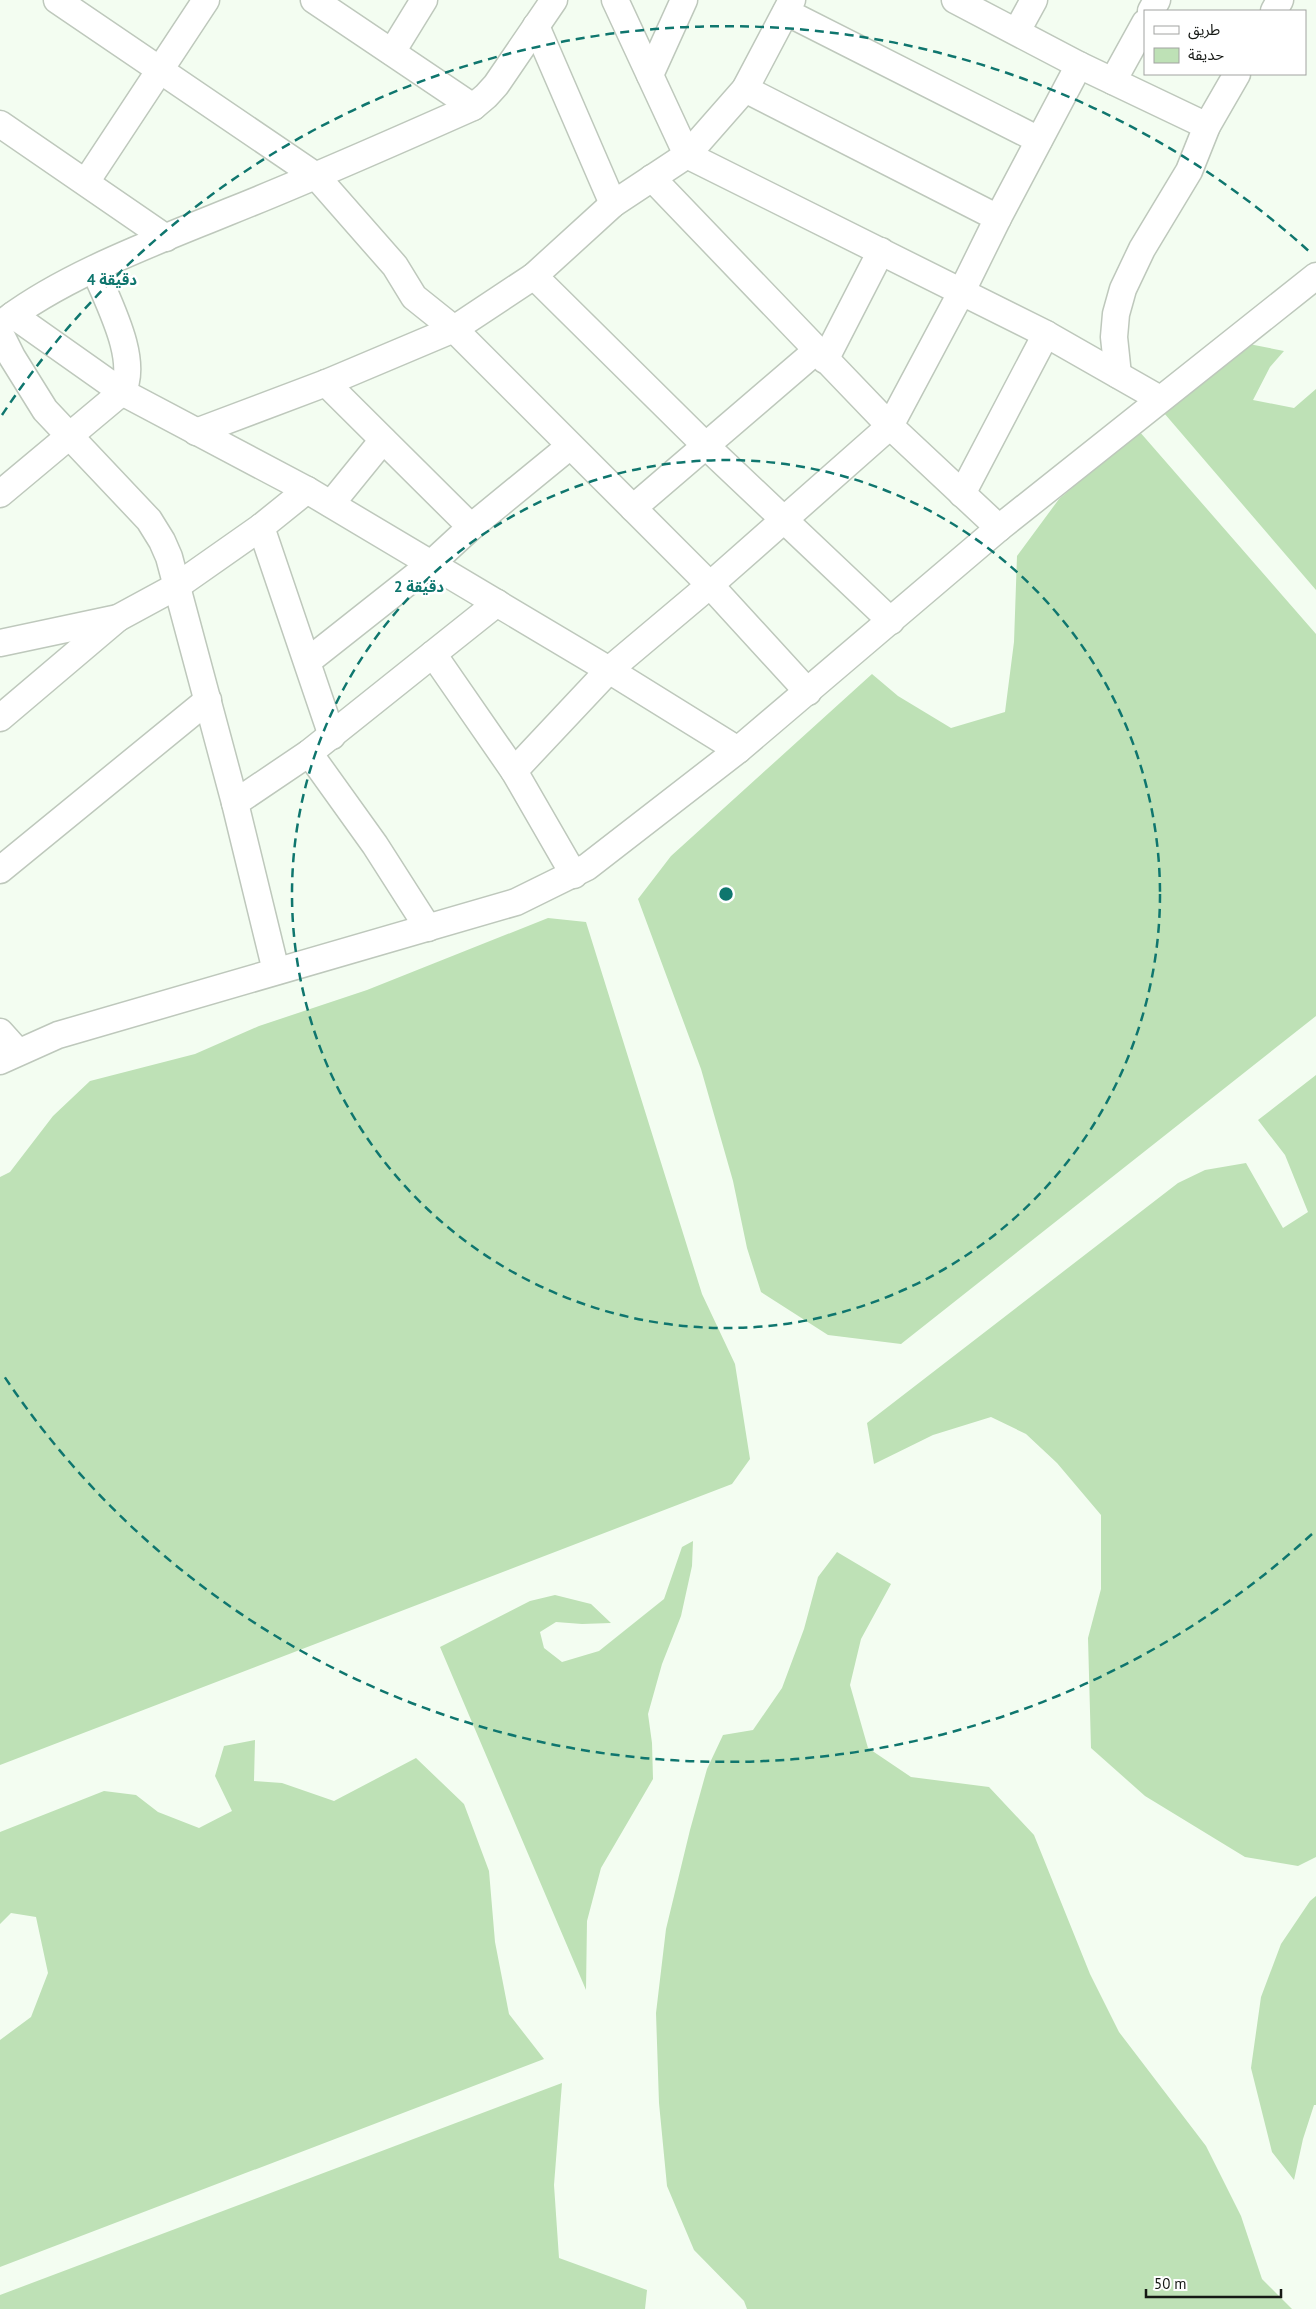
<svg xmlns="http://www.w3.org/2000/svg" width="1316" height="2309" viewBox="0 0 1316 2309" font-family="'PT Sans','Noto Sans Arabic',sans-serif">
<rect width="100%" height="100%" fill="#f3fdf1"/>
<g fill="#bee1b6">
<polygon points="1249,344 1284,351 1270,367 1253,400 1294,408 1316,389 1316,590 1164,413"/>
<polygon points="1139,431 1316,634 1316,1016 901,1344 828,1335 761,1292 747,1248 733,1181 701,1069 638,899 671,856 872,674 898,696 951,728 1005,712 1014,642 1017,556 1059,499"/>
<polygon points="548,918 586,922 702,1294 735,1364 750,1459 732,1484 0,1765 0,1177 10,1172 53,1116 90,1081 195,1054 259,1026 367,990"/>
<polygon points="1316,1075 1316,1857 1298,1866 1245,1857 1145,1796 1091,1748 1088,1638 1101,1589 1101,1515 1057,1463 1026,1434 991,1417 933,1435 874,1464 867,1423 1178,1183 1205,1170 1246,1163 1283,1228 1308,1212 1285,1155 1258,1120"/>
<polygon points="693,1541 692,1566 681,1616 662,1664 648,1714 652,1743 653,1779 601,1868 587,1921 586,1990 440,1647 530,1601 555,1595 591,1604 611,1623 582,1624 556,1622 540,1632 544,1648 562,1662 599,1651 664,1599 682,1547"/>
<polygon points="837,1552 891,1584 861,1639 850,1685 868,1748 911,1777 989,1787 1034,1835 1090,1974 1119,2032 1206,2146 1241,2216 1262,2279 1292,2309 747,2309 744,2301 694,2250 667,2186 659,2103 656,2013 666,1929 690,1830 707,1769 723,1735 753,1730 782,1688 804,1629 818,1577"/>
<polygon points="255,1740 254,1781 282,1783 334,1801 416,1758 464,1804 489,1871 495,1942 509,2014 544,2059 0,2267 0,2040 31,2017 48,1973 36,1917 11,1913 0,1924 0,1832 104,1791 136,1795 158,1812 199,1828 232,1811 215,1776 224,1746"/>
<polygon points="1316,1896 1316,2105 1314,2105 1303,2139 1294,2180 1272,2152 1251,2068 1261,1997 1281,1944 1310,1901"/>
<polygon points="562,2083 554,2185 559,2258 647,2290 645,2309 0,2309 0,2295"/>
</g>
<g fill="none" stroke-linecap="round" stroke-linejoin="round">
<defs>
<g id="minor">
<polyline points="57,0 316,176 395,266 414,297 454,329 710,585 808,692"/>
<polyline points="314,0 473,107"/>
<polyline points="615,0 687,155 1046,334 962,494"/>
<polyline points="955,0 1079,65 1207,126"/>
<polyline points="1151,11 1157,0"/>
<polyline points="1274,11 1280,0"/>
<polyline points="786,12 1039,140"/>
<polyline points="536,26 613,204"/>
<polyline points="1017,31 1034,0"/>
<polyline points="392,52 424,0"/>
<polyline points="650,75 684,0"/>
<polyline points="1113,81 1145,23"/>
<polyline points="745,89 998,218"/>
<polyline points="0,124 166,238"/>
<polyline points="652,178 890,426 999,528"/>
<polyline points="86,182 206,0"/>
<polyline points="534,276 706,446 891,621"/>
<polyline points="13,315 122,392 307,490 609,670 738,750"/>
<path d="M1,324C62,276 155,242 228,212C311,179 392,143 473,107L486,96L496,85L554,0"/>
<polyline points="0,333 12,357 45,410 149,520 162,541 169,557 235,803"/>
<polyline points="1046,334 1160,399"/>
<polyline points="825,360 881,251"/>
<polyline points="1118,375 1114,337 1116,314 1123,289 1142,249 1189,171 1207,126 1237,74"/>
<polyline points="326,383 471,527"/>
<polyline points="196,432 326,383 454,329 534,276 613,204 687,155 745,89 792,0"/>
<polyline points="307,490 261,527 332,736"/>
<path d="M0,494L122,392C140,360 107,301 95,270"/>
<polyline points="331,504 383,440"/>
<polyline points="633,508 816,351"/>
<polyline points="0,643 118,618 177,586 261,527"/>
<polyline points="433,654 497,603"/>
<polyline points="308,661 432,563 471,527 570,446"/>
<polyline points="0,718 118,618"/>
<polyline points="309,753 375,845 428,928"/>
<polyline points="514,771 609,670 710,585 890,426 962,291 998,218 1079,65"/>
<polyline points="0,870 208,700"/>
<polyline points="276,971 235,803 309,753 433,654 514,771 574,875"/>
<polyline points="0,1032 18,1052"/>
<polyline points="0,1061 58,1035 516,902 587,867 738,750 999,528 1316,276"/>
</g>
</defs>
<use href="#minor" stroke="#bec8bc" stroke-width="29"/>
<use href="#minor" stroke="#fff" stroke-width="26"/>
</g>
<g fill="none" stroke="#0f766e" stroke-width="2.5" stroke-dasharray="9 6">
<circle cx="726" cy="894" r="434"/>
<path d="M1312 1534A868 868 0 0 1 2 1373M2 415A868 868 0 0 1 1312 254"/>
</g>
<circle cx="726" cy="894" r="8" fill="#0f766e" stroke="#fff" stroke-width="2.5"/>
<g font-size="15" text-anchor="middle" font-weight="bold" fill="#0f766e" stroke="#fff" stroke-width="5" stroke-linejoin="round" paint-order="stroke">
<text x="112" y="285">4 دقيقة</text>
<text x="419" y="592">2 دقيقة</text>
</g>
<rect x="1144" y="10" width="162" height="65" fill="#ffffff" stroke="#a2a3a1"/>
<rect x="1154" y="26" width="25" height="8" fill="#ffffff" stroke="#a2a3a1"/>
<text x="1188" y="35" font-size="15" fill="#161915">طريق</text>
<rect x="1154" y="48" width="25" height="15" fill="#bee1b6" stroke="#a2a3a1"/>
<text x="1188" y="60" font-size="15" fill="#161915">حديقة</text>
<path d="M1146 2289v8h135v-8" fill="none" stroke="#161915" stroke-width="2.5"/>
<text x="1154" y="2289" font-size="15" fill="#161915" stroke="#ffffff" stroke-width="4" paint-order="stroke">50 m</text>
</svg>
